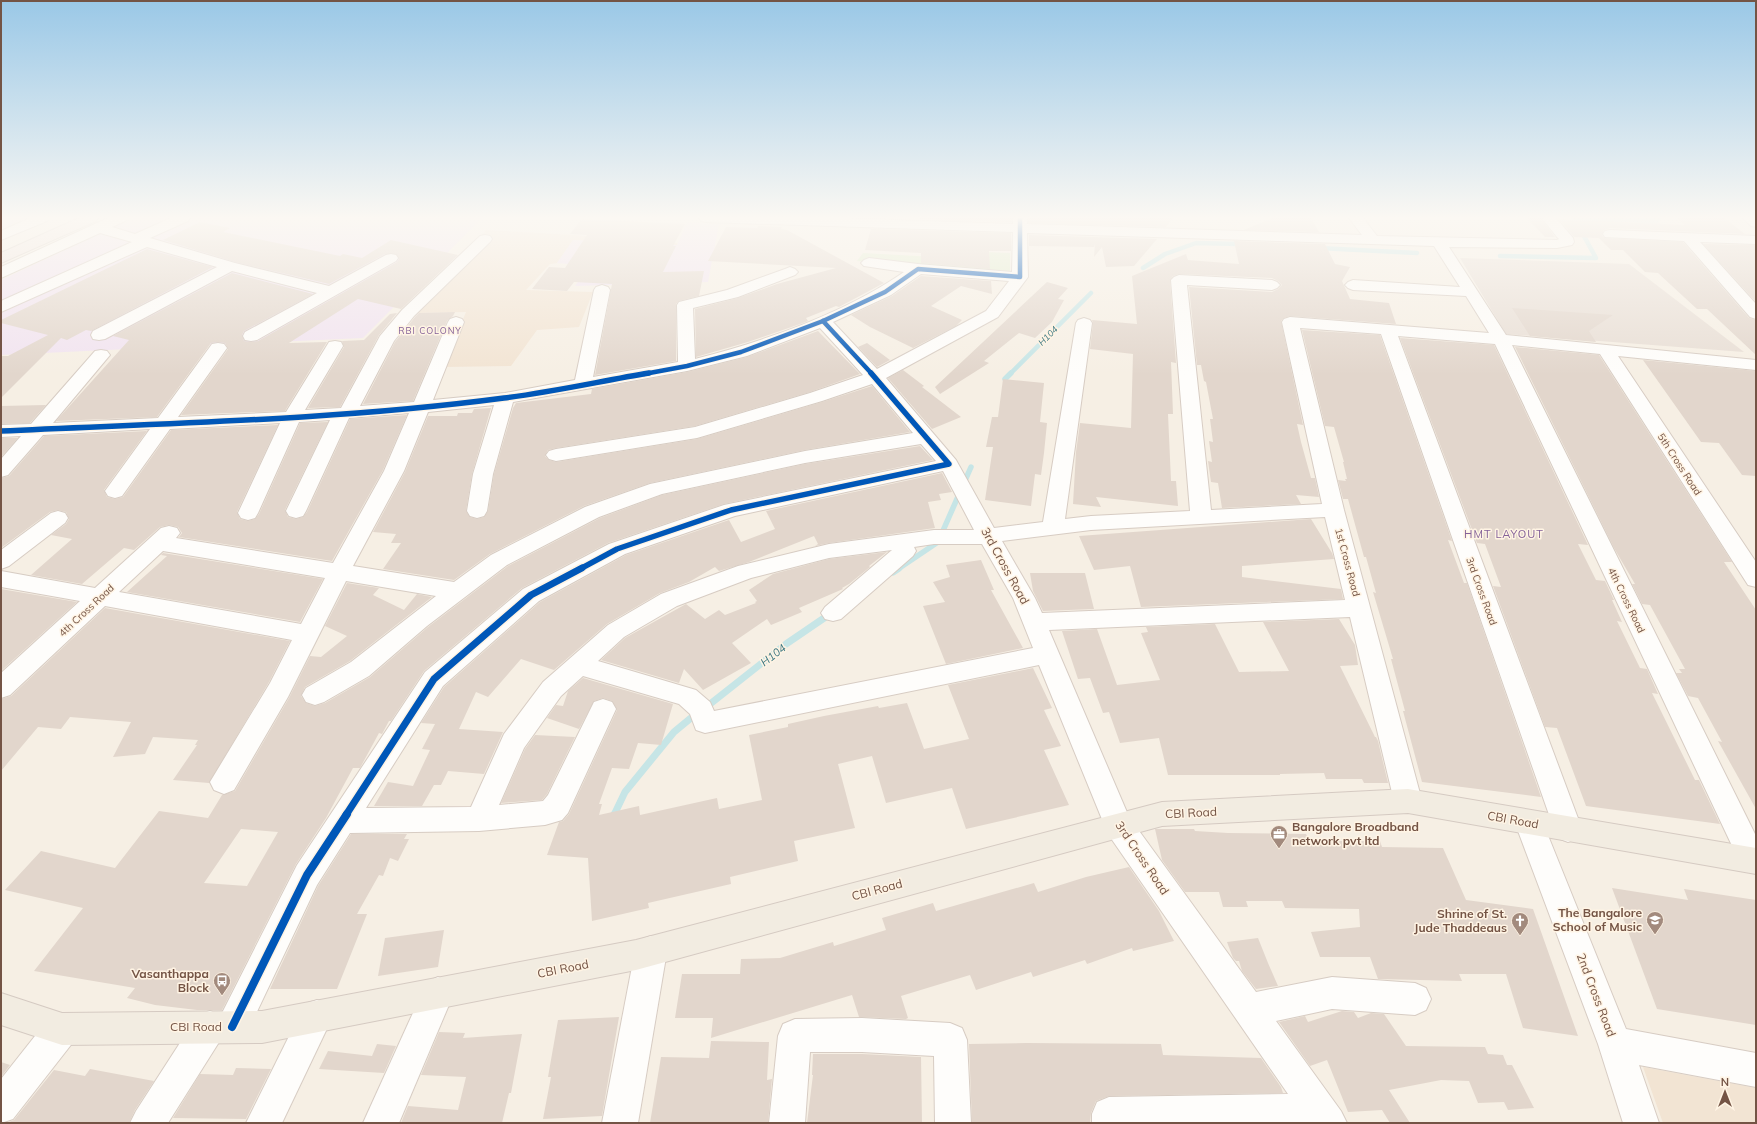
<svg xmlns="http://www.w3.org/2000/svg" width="1757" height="1124" viewBox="0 0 1757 1124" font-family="Mulish,sans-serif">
<rect width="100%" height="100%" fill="#f6efe4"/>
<g fill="#f2e4d3">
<polygon points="486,230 574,235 678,243 677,245 573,240 557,263 550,264 526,290 593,292 579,327 537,330 511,366 443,367 466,312 416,313"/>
<polygon points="1643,1067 1756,1088 1756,1123 1663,1123"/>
</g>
<polygon fill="#e8ded5" points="1460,258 1629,264 1744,352 1506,334"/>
<g fill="#f1e3f0">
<polygon points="1,218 27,218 1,229"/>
<polygon points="133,218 482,218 363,338 1,355 1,280"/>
<polygon points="687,223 719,224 708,282 575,286 589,266 557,263 573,240 677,245"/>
</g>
<polygon fill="#e1edce" points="984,252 1010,253 1010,273 857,261 863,253 935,257"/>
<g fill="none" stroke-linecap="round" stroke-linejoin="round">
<g stroke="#c6e5e6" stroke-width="4.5">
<polyline points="1319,248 1417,253"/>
<polyline points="1500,256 1596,258 1574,218 1657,221 1659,218"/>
<polyline points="1143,268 1165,254 1196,243 1238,244"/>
<polyline points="1010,374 1091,293"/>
</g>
<g stroke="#c6e5e6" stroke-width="5.5">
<polyline points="1005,379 1011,373"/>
<polyline points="898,569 938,542 971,467"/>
</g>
<g stroke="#c6e5e6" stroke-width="7">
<polyline points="893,572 899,568"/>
<polyline points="705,708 786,644 830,614"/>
<polyline points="614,815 625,792 674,732 697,713"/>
</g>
<polyline stroke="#c6e5e6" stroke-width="8" points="613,817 615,814"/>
</g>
<g fill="#e2d6cc" fill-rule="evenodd">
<polygon points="919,218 1012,218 1012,222 919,219"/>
<polygon points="1028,218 1173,218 1166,227 1028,223"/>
<polygon points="1272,218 1311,218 1319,232 1244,230"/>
<polygon points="1527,218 1541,218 1555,237 1545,237"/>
<polygon points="1677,218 1724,218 1745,234 1610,228 1604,230 1602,235 1605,238 1683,242 1749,318 1756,320 1756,355 1707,309 1697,309 1658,273 1645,272 1623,250 1611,250 1599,238 1574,237 1559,219 1685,225"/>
<polygon points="582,219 685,224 673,246 676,246 663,272 704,271 699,296 679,301 676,304 676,361 595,375 612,284 574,282 567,291 532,289 549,267 565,268 587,235 570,234"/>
<polygon points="200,222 230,228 223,232 340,256 343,254 362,258 391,240 458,255 401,309 358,299 289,343 327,342 285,411 181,415 228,349 225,343 218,342 211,343 157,417 56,421 129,340 113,336 232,273 313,294 244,331 242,335 244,341 251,342 258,341 397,262 399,259 396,254 385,254 329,284 235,262 163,240"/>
<polygon points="758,226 782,227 781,229 787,230 884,283 839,307 836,306 806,318 808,321 803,323 748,342 696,357 695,309 738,298 777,284 836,268 708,261 726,227 757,228"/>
<polygon points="871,229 1011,233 1011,251 989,251 990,269 921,263 921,253 865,250"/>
<polygon points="1029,235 1157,239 1134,266 1106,267 1102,247 1094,257 1095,244 1094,247 1029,246"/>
<polygon points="1234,241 1325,244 1335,264 1350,267 1342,281 1350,299 1389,303 1396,324 1290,316 1284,318 1281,321 1303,425 1297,424 1301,442 1311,478 1315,478 1319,497 1296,495 1301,504 1222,508 1218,483 1211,482 1208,461 1212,462 1209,441 1213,442 1210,419 1213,419 1206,382 1204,381 1201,365 1197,365 1189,287 1272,292 1278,289 1282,285 1278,281 1272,278 1179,274 1173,276 1170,280 1176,363 1171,362 1173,414 1168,414 1171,481 1176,481 1178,506 1096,497 1101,507 1073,504 1076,452 1080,423 1131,428 1133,354 1090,349 1093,323 1092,320 1137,324 1132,276 1186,254 1188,260 1239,264"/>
<polygon points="1703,244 1756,245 1756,302"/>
<polygon points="147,249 213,267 91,331 86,330 67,340 61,338 1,398 1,356 8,356 48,335 1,323 1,320"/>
<polygon points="921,276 991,281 992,294 961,286 931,306 962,320 956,326 913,348 870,327 851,315 892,296"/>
<polygon points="1047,282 1068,288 1058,299 1064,300 1052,322 1035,338 1019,333 984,361 989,363 940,394 935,387"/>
<polygon points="1512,308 1613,315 1589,331 1596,342 1530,336"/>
<polygon points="455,312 453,316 447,321 413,401 363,404 395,342 415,317 419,313"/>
<polygon points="397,313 379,335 340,407 308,408 344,347 342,341 364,340 390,314"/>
<polygon points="1302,330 1380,335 1452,541 1448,540 1464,583 1467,583 1541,797 1422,782 1403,711 1405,711 1391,659 1393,659 1373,592 1376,593 1366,557 1364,557 1348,499 1343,499 1338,480 1346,481 1345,479 1347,479 1343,462 1344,462 1334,427 1325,426"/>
<polygon points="818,331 860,374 810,392 695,426 556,448 548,450 545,456 549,460 556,462 697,439 822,402 872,386 910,432 805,450 650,483 584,506 490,554 454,580 383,569 401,543 391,543 396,534 373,532 405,472 428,416 457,416 458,413 472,413 474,409 491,408 472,474 466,511 470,517 477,519 484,517 488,511 494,474 513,408 516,403 591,394 592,389 687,372 747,357"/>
<polygon points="1400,338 1494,345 1588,545 1578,544 1596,580 1605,581 1614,600 1612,600 1622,622 1617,621 1640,668 1647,669 1658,694 1652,693 1695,780 1699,780 1720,824 1586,806 1557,728 1545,727 1493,586 1501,587 1485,544 1477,543"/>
<polygon points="867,343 890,360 877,367 858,347"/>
<polygon points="1515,347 1599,355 1732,562 1724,562 1756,610 1756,809 1718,741 1722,742 1698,698 1688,696 1676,673 1682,673 1679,669 1685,669 1650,605 1642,604 1632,584 1635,584 1614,548"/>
<polygon points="1643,360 1756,371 1756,476 1742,475 1719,443 1701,442"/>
<polygon points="903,370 924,386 922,387 961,417 932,429 888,378"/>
<polygon points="1003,379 1044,383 1040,422 1047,423 1044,453 1041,475 1035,474 1031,506 985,500 993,447 986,447 992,417 998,417"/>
<polygon points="46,405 30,423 1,424 1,406"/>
<polygon points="407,415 383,470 332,561 179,537 182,533 178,527 169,525 160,527 134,550 124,548 82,584 31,575 72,539 51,535 66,524 69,519 66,512 58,510 50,512 1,548 1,478 9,476 44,436 147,431 104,490 107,497 115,499 123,497 171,430 278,425 237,512 240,519 248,521 255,519 259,514 300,423 328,422 285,510 288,517 296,519 303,517 307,512 350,419"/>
<polygon points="1,438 18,438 1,457"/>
<path d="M920,446L933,460L724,504L608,543L522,588L424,671L391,721H389L382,734L379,733L360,768H353L326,818L296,864L222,1010H197L155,1005L127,998L135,988L34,971L83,908L5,890L41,851L115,868L159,811L208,818L222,795L235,791L289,698L310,656L321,657L347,636L325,626L347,583L379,588L373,595L404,610L417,594L432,597L350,661L305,687L301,696L306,703L315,706L325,703L370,677L428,627L508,566L600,518L662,495L805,464ZM241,829L278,832L247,886L204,883Z"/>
<polygon points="942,473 952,492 939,494 941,500 928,502 935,528 829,543 815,546 818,544 814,536 749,562 719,571 715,567 689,582 660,593 607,624 554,670 521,659 488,697 476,692 459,729 503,732 484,774 448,771 441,785 434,785 422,806 374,806 388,782 413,786 430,750 422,749 435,724 421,723 444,687 540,602 626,555 729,520 741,542 775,529 766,511"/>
<polygon points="1311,519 1332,553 1334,559 1242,566 1242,577 1341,589 1343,599 1141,607 1130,566 1094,570 1079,536"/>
<polygon points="887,552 869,566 870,567 849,584 842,588 843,589 799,608 802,612 771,625 767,619 732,643 751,663 703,690 684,669 679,683 601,660 625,638 686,604 705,619 719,610 725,615 756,603 755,602 757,601 749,590 773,574 829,559"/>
<polygon points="163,553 323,579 300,622 127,592 167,556 161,555"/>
<polygon points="981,560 994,590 991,590 1023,648 946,664 923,606 945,602 933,582 950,577 946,565"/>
<polygon points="1030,573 1085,573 1094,609 1043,611 1033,591"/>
<polygon points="1,589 77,602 1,671"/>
<polygon points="105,608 290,641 269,682 209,783 173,780 197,745 195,745 198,740 153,737 145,754 113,757 131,722 70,717 61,729 38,727 1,771 1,699 11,696"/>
<polygon points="1339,619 1355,645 1358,665 1340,666 1375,737 1376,737 1378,741 1388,783 1364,783 1362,779 1326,779 1324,773 1280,774 1280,775 1168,775 1159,738 1120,743 1109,712 1103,713 1090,678 1078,679 1062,631 1097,629 1117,685 1160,680 1141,633 1148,632 1146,627 1215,624 1239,672 1289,671 1263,622"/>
<polygon points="1033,668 1052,708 1044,710 1061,746 1044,750 1069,805 966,829 952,788 886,803 872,756 838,764 855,828 794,841 798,861 730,877 731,884 648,903 649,908 592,921 588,858 547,855 559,822 563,821 569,814 617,710 612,701 603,698 594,701 579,729 547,718 556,705 563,706 568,691 583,678 673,704 661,745 638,743 629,769 612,768 599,804 602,804 599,815 639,806 640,815 717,798 719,809 762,800 749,735 788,727 788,724 824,716 878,706 879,708 907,703 924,749 969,739 948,685"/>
<polygon points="535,735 575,737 547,794 542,800 501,803 525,749"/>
<polygon points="1155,829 1194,829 1195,831 1228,833 1306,834 1309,841 1380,841 1382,847 1443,848 1466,900 1533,909 1578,1036 1523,1028 1506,974 1459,974 1462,981 1378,979 1370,957 1320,957 1311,932 1360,927 1359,909 1285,908 1282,901 1246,901 1248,907 1223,907 1219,892 1185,892 1162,860"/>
<polygon points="351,834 407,834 404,839 409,839 398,861 390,858 383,876 379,875 357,914 367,914 337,989 270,989 318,886"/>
<polygon points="1129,867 1159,911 1174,941 1133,951 1132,948 1087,964 1085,960 1033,977 1031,972 976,990 970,975 901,996 908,1018 906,1019 859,1017 852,995 711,1038 713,1018 675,1018 682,974 740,974 741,959 780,958 833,942 834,946 886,930 882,918 933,903 936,911 1034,883 1038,892 1086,877"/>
<polygon points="1612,888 1688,900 1684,889 1756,900 1756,1025 1657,1009"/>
<polygon points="444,930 438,967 378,976 385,938"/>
<polygon points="1258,938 1268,963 1278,986 1256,989 1242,971 1239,961 1236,961 1233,958 1227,942"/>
<polygon points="1342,1011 1354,1012 1358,1018 1371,1013 1384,1014 1406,1046 1485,1047 1488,1054 1503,1055 1507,1065 1512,1065 1534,1108 1508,1110 1504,1102 1478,1103 1469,1081 1441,1080 1389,1090 1410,1123 1390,1123 1382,1110 1348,1112 1327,1060 1310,1066 1279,1022 1305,1016 1308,1022"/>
<polygon points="619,1017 602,1116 543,1119 551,1077 548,1077 558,1020"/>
<polygon points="439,1032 465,1033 463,1038 522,1034 511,1093 509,1093 502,1123 401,1123 408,1106 458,1110 466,1077 421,1075"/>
<polygon points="711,1041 769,1042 767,1080 772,1079 768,1123 650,1123 661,1057 709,1058"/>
<polygon points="1026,1043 1161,1044 1163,1055 1261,1058 1281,1087 1283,1093 1109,1096 1096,1101 1091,1113 1090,1123 972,1123 969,1044"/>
<polygon points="377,1044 396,1046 384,1073 319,1069 328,1051 372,1056"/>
<polygon points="813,1054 862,1054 921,1057 922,1123 807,1123 813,1075 812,1075"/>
<polygon points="1,1062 10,1065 1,1077"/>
<polygon points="236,1068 271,1069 246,1119 173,1118 200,1074 233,1075"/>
<polygon points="90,1069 154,1081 135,1110 129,1123 6,1123 14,1120 54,1070 85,1076"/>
</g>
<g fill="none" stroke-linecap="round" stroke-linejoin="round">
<defs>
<g id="minor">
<polygon points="30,218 49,218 47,221 1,240 1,231"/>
<polygon points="108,218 127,218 125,221 112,227 135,234 171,218 190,218 188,221 150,238 235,263 329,286 386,255 391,254 396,255 398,258 396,261 257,340 251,341 245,340 243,336 245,332 317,293 232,271 105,339 99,340 93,339 91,335 93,331 217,267 147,247 1,312 1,301 132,242 100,233 1,278 1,267"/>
<path d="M699,218H837L1013,224V218H1027V224L1362,235L1349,218H1363L1377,236L1557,240L1559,239L1557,237L1542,218H1556L1573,238L1574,242L1572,245L1557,248L1449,247L1506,335L1756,360V370L1618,356L1756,562V587L1748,585L1600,354L1512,345L1756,836V872L1753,873L1743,869L1495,344L1398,336L1582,829L1578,838L1568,842L1558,838L1554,829L1381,334L1300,328L1344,510L1422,801L1418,809L1408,813L1398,809L1394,801L1350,617L1049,630L1129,817L1256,992L1332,977L1415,983L1426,988L1431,999L1426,1010L1415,1015L1332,1009L1276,1021L1341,1111L1347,1123H1092V1114L1097,1102L1109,1097L1288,1094L1108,834L1039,665L705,733L696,730L690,714L679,704L583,676L561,696L524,748L499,805L543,801L548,795L594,702L603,699L612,702L616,709L568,813L562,820L545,825L479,831L350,833L317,885L244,1039L232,1043L221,1039L168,1123H130L136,1111L198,1015L210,1011L221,1015L297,865L425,672L523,589L609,544L724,505L936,461L921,444L805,463L662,494L599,517L507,565L427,626L369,676L324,702L315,705L306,702L302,695L306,688L351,662L436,596L346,581L288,697L234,790L224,794L214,790L210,782L270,683L292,640L105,606L10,695L1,698V673L80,601L1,587V571L95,588L161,528L169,526L177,528L180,533L176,538L333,563L384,471L409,413L349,418L306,511L303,516L296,518L289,516L286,511L330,420L299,422L258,513L255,518L248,520L241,518L238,513L280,423L170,429L122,496L115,498L108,496L105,491L150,429L43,435L8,475L1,477V459L21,436L1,437V425L31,424L95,351L101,350L107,351L110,355L53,423L158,418L212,344L218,343L224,344L227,348L178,417L286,412L329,342L335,341L341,342L343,346L305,410L341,408L380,336L402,310L480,236L485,235L490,236L492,239L490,242L414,316L394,341L360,406L414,402L448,322L450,319L456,317L462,319L464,322L433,400L505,393L575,380L594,290L596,287L602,285L608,287L610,290L593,377L678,362L677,305L679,302L727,290L785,269L790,267L795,269L798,272L795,275L738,297L693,308L695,359C765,341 845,313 904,272L864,266L861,263L864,260L869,258L918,264L1012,272L1013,232L706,222L701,221ZM1027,233L1434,246L1460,287L1353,280L1348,282L1345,285L1348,288L1353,290L1466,296L1489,333L1290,317L1284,319L1282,322L1322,504L1211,510L1187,285L1272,290L1277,288L1280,285L1277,282L1272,280L1179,275L1174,277L1171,280L1190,511L1091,516L1065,519L1092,323L1090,320L1084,318L1078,320L1076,323L1043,522L994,528L956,460L886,378L998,317L1028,277ZM921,274L1009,281L986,311L877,369L833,322L891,295ZM820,328L863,375L810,393L695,427L556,449L549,451L546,455L549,459L556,461L697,438L822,401L872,384L913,433L805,451L650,484L585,507L491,555L454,582L353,566L404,471L428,412L494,405L473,474L467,511L470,516L477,518L484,516L487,511L493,474L513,402L687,371L747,356ZM943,471L974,530H934L829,544L738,566L661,594L608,625L543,682L504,734L471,807L366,808L443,686L539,601L625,554L735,516ZM1325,517L1345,600L1042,613L1035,598L1002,541L1091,530ZM934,544H982L1013,598L1033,648L714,711L710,702L696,690L598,661L624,637L677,606L751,578L829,558L892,550L825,607L821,613L825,619L833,621L841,619L913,556L916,551L914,547ZM163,551L325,578L301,624L119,592Z"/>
<polygon points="1743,218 1756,218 1756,227 1751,226"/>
<polygon points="1610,230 1756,236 1756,244 1700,242 1756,304 1756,319 1750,317 1684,241 1605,237 1603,234 1605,231"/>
<polygon points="58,511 65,513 68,518 65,523 9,566 1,569 1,550 51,513"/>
<polygon points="1529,811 1539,814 1543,823 1626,1029 1756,1053 1756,1087 1639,1065 1659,1123 1623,1123 1598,1044 1515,823 1519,814"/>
<polygon points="651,936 662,940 667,951 638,1123 602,1123 635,951 640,940"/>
<polygon points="438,977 449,982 454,993 399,1123 363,1123 427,982"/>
<polygon points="317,1000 329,1004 333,1016 282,1123 246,1123 305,1004"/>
<polygon points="62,1013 74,1017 78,1029 74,1041 13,1119 1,1123 1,1079 50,1017"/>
<polygon points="862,1018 950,1023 962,1028 967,1040 971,1123 935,1123 934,1056 862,1052 810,1052 805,1123 769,1123 778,1036 783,1024 795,1019"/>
</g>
<polygon id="major" points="1408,789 1756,848 1756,874 1408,813 1162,826 636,970 262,1043 62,1045 1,1025 1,993 62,1013 262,1011 636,940 1162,802"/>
<polygon id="highway" points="79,218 98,218 96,221 1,263 1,253"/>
</defs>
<use href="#minor" stroke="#d7ccc3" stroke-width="2"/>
<use href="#major" stroke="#d5cac2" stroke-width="2"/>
<use href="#highway" stroke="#d5cac2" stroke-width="2"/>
<use href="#minor" fill="#fefdfb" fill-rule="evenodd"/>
<use href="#major" fill="#f2ece1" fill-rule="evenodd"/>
<use href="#highway" fill="#f1e6e1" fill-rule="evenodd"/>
<defs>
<g id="cycleway-far3">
<polyline points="823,321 872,374"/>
<polyline points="644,374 687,366 741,352 823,321 885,292 918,269 1020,277 1020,218"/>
</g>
<g id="cycleway-far2">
<path d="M1,431C169,423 338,420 504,398C553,392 601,381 649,373"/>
<polyline points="580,569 617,549 731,510 949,464 871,373"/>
</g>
<polyline id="cycleway-far1" points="346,815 434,679 531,595 582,568"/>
<polyline id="cycleway" points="232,1027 307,875 347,814"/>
</defs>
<use href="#cycleway-far3" stroke="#fff4e4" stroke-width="6"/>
<use href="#cycleway-far2" stroke="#fff4e4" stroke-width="8"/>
<use href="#cycleway-far1" stroke="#fff4e4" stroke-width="10"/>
<use href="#cycleway" stroke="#fff4e4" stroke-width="11"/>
<use href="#cycleway-far3" stroke="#0057b8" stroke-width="4.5"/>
<use href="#cycleway-far2" stroke="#0057b8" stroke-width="5.5"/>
<use href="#cycleway-far1" stroke="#0057b8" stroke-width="7"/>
<use href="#cycleway" stroke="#0057b8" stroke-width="8"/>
</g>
<linearGradient id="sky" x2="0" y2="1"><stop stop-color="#9ac8e7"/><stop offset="0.58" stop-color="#fbf8f3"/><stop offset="1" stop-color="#fbf8f3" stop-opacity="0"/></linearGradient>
<rect width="1757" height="375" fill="url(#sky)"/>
<defs>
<symbol id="office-pin" viewBox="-11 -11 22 30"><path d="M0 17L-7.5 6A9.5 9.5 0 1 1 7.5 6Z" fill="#a28a7d" stroke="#fff4e4"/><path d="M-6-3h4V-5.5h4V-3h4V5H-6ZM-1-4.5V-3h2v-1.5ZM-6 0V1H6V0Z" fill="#fff"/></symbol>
<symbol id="university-pin" viewBox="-11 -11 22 30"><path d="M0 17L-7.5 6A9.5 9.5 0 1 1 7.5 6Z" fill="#a28a7d" stroke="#fff4e4"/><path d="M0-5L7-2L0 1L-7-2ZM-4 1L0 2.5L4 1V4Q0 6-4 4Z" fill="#fff"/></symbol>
<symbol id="church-pin" viewBox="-11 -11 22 30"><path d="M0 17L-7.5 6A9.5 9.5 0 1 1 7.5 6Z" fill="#a28a7d" stroke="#fff4e4"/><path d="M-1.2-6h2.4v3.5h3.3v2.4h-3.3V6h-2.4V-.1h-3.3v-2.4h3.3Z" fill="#fff"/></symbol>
<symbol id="bus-pin" viewBox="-11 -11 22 30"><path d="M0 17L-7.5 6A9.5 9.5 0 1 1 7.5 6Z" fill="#a28a7d" stroke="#fff4e4"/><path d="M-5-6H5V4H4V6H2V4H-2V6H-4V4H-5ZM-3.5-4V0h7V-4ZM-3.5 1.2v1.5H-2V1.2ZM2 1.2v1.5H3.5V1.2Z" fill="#fff"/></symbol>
</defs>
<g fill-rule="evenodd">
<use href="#office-pin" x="1269" y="824" width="20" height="27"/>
<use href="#university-pin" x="1645" y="910" width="20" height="27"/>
<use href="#church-pin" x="1510" y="911" width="20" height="27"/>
<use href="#bus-pin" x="212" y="971" width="20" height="27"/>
</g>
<g text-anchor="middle" stroke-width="3" stroke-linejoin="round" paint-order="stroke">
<g font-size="9" letter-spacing="1" fill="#836098" stroke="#fff4e4">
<text x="430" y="334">RBI COLONY</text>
</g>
<g font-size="9" font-style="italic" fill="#3b7782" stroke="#fff4e4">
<text transform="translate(1048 336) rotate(-45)" y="3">H104</text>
</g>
<g font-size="10" fill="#745445" stroke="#fff4e4">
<text transform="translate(1680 464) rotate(57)" y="4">5th Cross Road</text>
<text transform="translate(1348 562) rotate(75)" y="4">1st Cross Road</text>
<text transform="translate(1482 591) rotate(70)" y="4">3rd Cross Road</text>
<text transform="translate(1627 600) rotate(64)" y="4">4th Cross Road</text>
<text transform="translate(86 610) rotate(-43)" y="4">4th Cross Road</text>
</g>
<g font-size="11" letter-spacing="1" fill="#836098" stroke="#fff4e4">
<text x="1504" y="538">HMT LAYOUT</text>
</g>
<g font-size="11" font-style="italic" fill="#3b7782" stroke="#fff4e4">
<text transform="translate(773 655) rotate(-38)" y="4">H104</text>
</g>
<g font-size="12" fill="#745445" stroke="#fff4e4">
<text transform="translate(1005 566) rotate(61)" y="4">3rd Cross Road</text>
<text transform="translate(1191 813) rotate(-3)" y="4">CBI Road</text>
<text transform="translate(1513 820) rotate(10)" y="4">CBI Road</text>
<text transform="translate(1142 858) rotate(56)" y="4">3rd Cross Road</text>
<text transform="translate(877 890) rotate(-15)" y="4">CBI Road</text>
<text transform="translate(563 969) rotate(-11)" y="4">CBI Road</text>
<text transform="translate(1596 995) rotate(69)" y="4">2nd Cross Road</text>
<text x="196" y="1031">CBI Road</text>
</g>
<g font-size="12" font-weight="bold" fill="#745445" stroke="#fff4e4" text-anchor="end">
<text x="1292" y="831" text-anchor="start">Bangalore Broadband<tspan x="1292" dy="14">network pvt ltd</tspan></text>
<text x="1642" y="917">The Bangalore<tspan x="1642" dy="14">School of Music</tspan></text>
<text x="1507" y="918">Shrine of St.<tspan x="1507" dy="14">Jude Thaddeaus</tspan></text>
<text x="209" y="978">Vasanthappa<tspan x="209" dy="14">Block</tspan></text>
</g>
</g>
<rect width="1757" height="1124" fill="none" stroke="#745445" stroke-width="4"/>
<g transform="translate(1725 1092)" stroke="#fff4e4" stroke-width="3" paint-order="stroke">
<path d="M0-3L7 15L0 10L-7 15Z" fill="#745445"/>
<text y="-6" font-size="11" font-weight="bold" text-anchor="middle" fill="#745445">N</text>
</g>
</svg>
